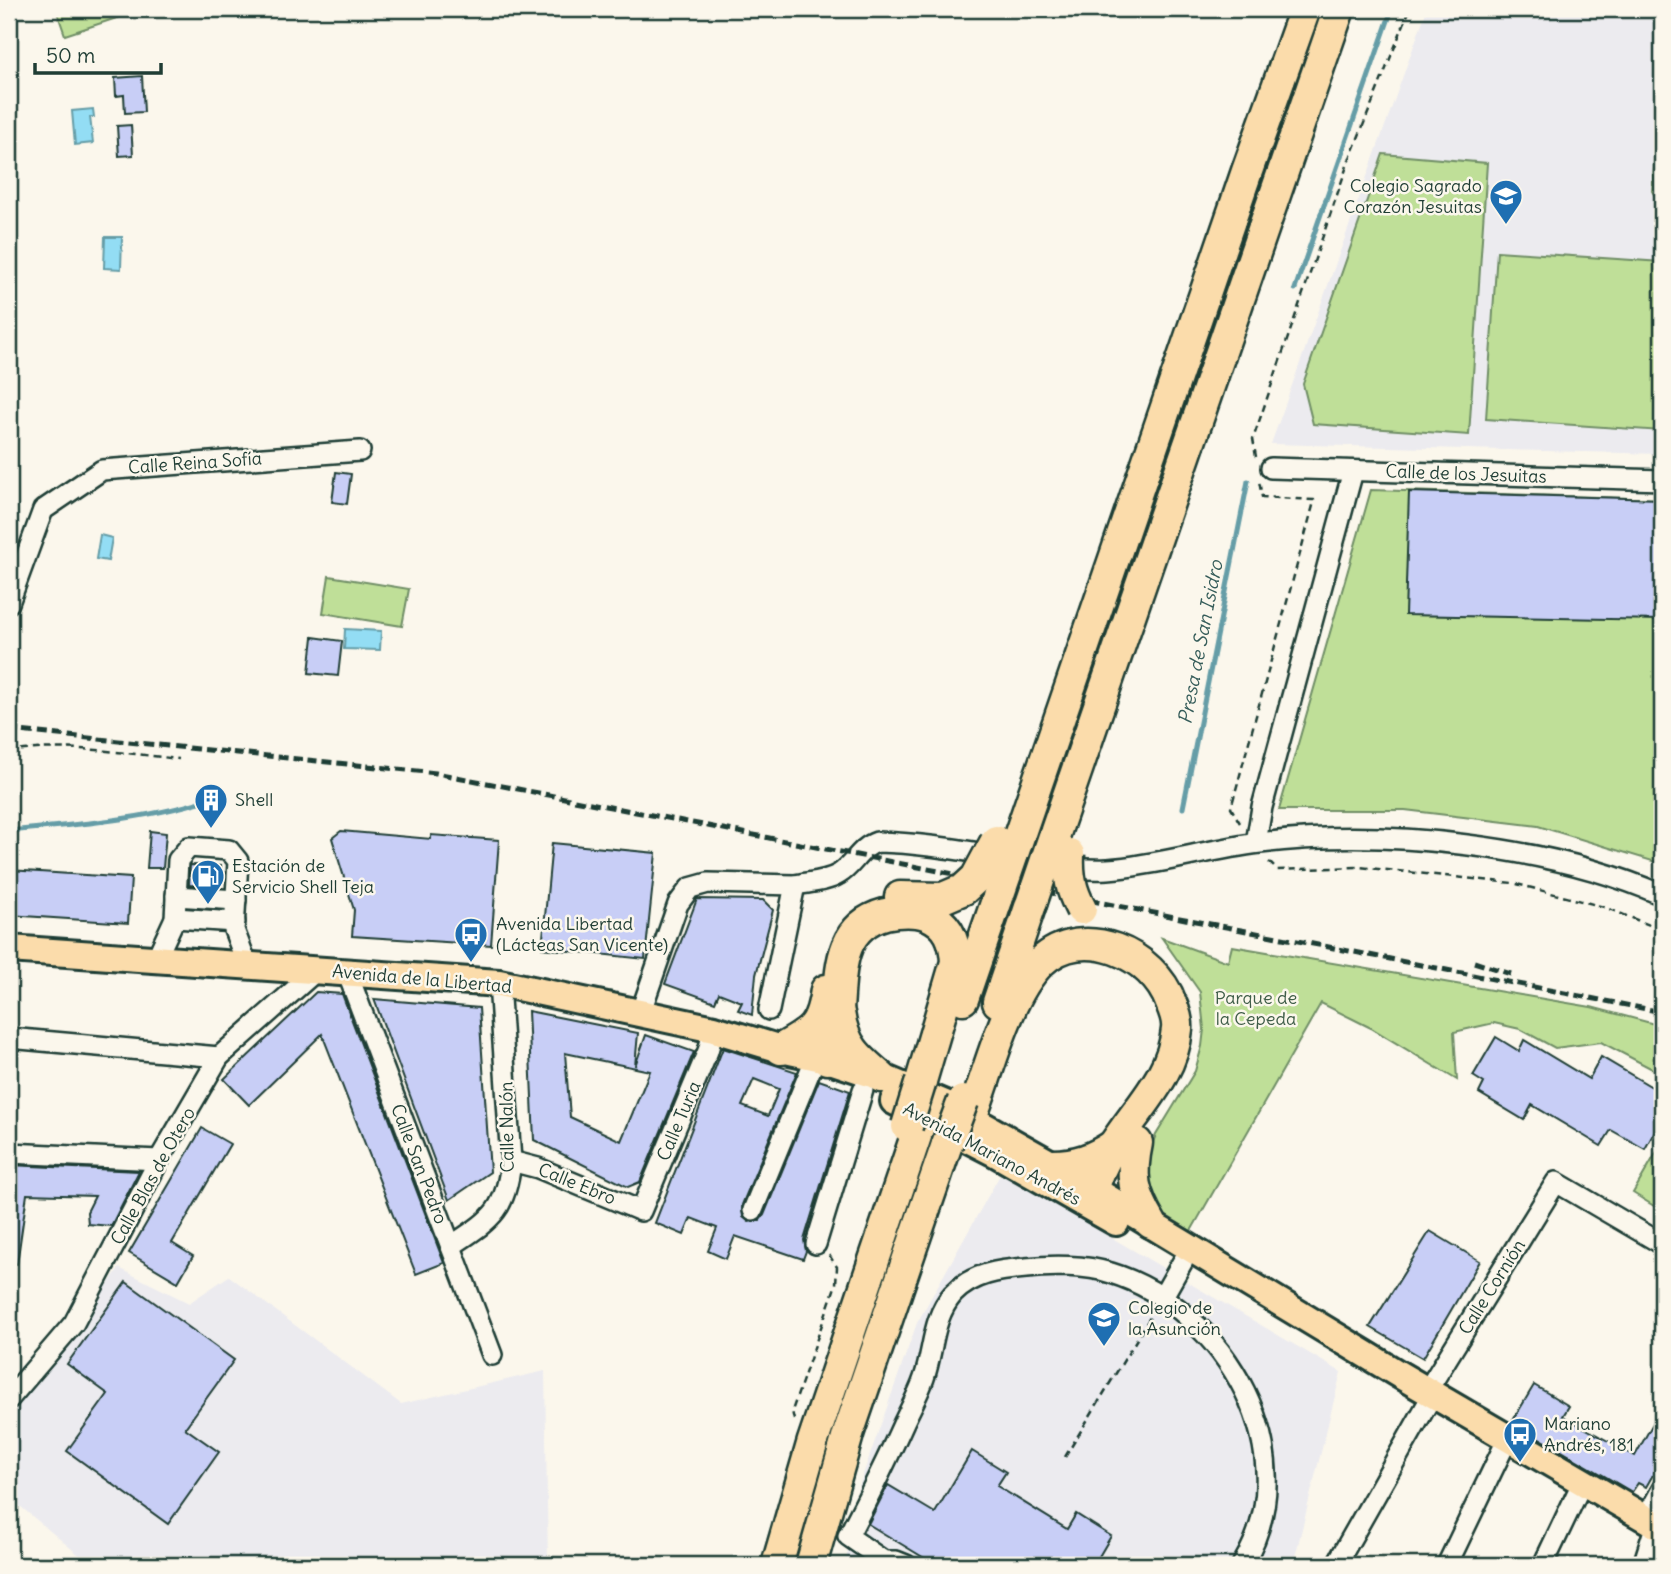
<svg xmlns="http://www.w3.org/2000/svg" width="1671" height="1574" viewBox="0 0 1671 1574" font-family="Delius,sans-serif">
<rect width="100%" height="100%" fill="#fbf7ec"/>
<filter id="ink" filterUnits="userSpaceOnUse"><feTurbulence type="fractalNoise" baseFrequency=".0143" numOctaves="2"/><feDisplacementMap in="SourceGraphic" scale="14" xChannelSelector="R" yChannelSelector="G"/><feConvolveMatrix kernelMatrix="1 2 1 2 8 2 1 2 1" color-interpolation-filters="sRGB"/></filter>
<g filter="url(#ink)">
<g fill="#ecebef">
<polygon points="1427,9 1662,9 1662,454 1271,444"/>
<polygon points="1001,1173 1341,1372 1293,1565 845,1565 848,1550 840,1544 835,1533 850,1511 917,1323"/>
<polygon points="119,1268 189,1303 229,1276 401,1404 545,1371 548,1565 91,1565 9,1497 9,1409 69,1341"/>
</g>
<g fill="#bfdf98" stroke="#6f8e66" stroke-width="2">
<polygon points="56,9 144,9 65,35"/>
<polygon points="1662,76 1662,207 1652,191"/>
<polygon points="1383,154 1487,163 1469,435 1313,424 1303,384"/>
<polygon points="1497,251 1662,262 1662,431 1486,419"/>
<polygon points="1371,490 1662,499 1662,864 1538,826 1405,810 1279,810"/>
<polygon points="329,576 409,589 402,626 323,613"/>
<polygon points="1162,938 1228,962 1232,946 1591,1007 1662,1026 1662,1074 1601,1042 1555,1048 1520,1029 1494,1023 1454,1032 1457,1080 1371,1028 1321,1003 1191,1231 1162,1217 1144,1165 1156,1135 1195,1071 1202,1046 1204,1029 1200,992"/>
<polygon points="1662,1143 1662,1211 1633,1193"/>
</g>
<g fill="#93ddf4" stroke="#659da7" stroke-width="2">
<polygon points="93,109 94,117 90,117 93,143 75,145 72,111"/>
<polygon points="105,237 122,237 121,269 104,268"/>
<polygon points="100,535 112,538 108,561 96,559"/>
<polygon points="345,629 381,631 380,650 344,649"/>
</g>
<g fill="none" stroke-linecap="round" stroke-linejoin="round">
<g stroke="#659da7" stroke-width="5">
<polyline points="1295,289 1392,9"/>
<polyline points="1183,808 1248,481"/>
<path d="M9,831C76,825 154,819 218,796"/>
</g>
</g>
<g fill="#c8cef6" stroke="#1f3d34" stroke-width="2" fill-rule="evenodd">
<polygon points="142,76 144,112 125,113 124,95 116,96 115,78"/>
<polygon points="131,125 133,155 119,156 117,126"/>
<polygon points="336,472 351,474 347,504 332,502"/>
<polygon points="1409,492 1662,499 1662,620 1405,615"/>
<polygon points="313,637 342,641 338,676 309,673"/>
<polygon points="150,831 166,833 163,868 147,868"/>
<polygon points="341,831 431,839 431,835 499,840 491,945 352,936 354,910 332,838"/>
<polygon points="552,843 656,853 645,959 542,948"/>
<polygon points="190,865 221,866 220,887 189,885"/>
<polygon points="9,870 131,878 128,923 9,915"/>
<polygon points="697,899 763,900 773,910 756,975 752,1015 738,1010 742,1002 719,993 715,1002 665,984"/>
<polygon points="316,992 342,994 444,1263 416,1274 322,1034 249,1105 224,1079"/>
<polygon points="374,999 479,1008 490,1172 449,1200"/>
<path d="M528,1011L638,1033L635,1066L646,1035L694,1052L640,1182L628,1187L534,1140ZM565,1053L650,1071L621,1141L570,1117Z"/>
<polygon points="1496,1037 1519,1051 1524,1040 1589,1079 1601,1057 1662,1093 1662,1118 1645,1149 1611,1130 1601,1146 1532,1105 1524,1120 1479,1093 1484,1083 1473,1076"/>
<path d="M723,1048L797,1072L742,1205L743,1217L749,1222L760,1220L764,1215L819,1080L850,1091L804,1240L806,1251L803,1259L735,1236L726,1259L708,1251L717,1228L691,1218L684,1235L655,1223ZM754,1079L779,1089L768,1116L742,1106Z"/>
<polygon points="202,1128 230,1144 172,1243 193,1256 178,1282 129,1253"/>
<polygon points="9,1165 139,1171 111,1226 88,1224 87,1212 95,1196 27,1194 17,1264 9,1263"/>
<polygon points="1430,1231 1480,1261 1423,1358 1370,1327"/>
<polygon points="126,1282 234,1360 185,1428 219,1452 168,1524 67,1451 108,1394 67,1364"/>
<polygon points="1534,1385 1569,1406 1563,1416 1635,1456 1662,1407 1662,1459 1646,1487 1638,1483 1632,1492 1512,1422"/>
<polygon points="972,1451 1006,1472 997,1486 1067,1529 1076,1514 1111,1536 1094,1565 964,1565 954,1559 951,1565 936,1565 868,1524 888,1485 935,1513"/>
</g>
<g fill="none" stroke-linecap="round" stroke-linejoin="round">
<defs>
<g id="minor">
<polyline points="1271,468 1662,480"/>
<polyline points="9,603 43,510 102,470 360,451"/>
<polyline points="1256,843 1262,807 1353,471"/>
<path d="M795,885C810,882 826,882 839,874C854,865 859,848 877,842C924,843 972,852 1019,859C1049,864 1078,871 1108,869C1160,865 1209,849 1260,843C1384,828 1548,845 1662,895"/>
<polyline points="176,896 236,900"/>
<polyline points="175,918 235,922"/>
<polyline points="156,959 175,918 178,860 189,847 229,850 238,861 234,930 247,964"/>
<polyline points="347,972 492,1355"/>
<polyline points="640,1014 678,904 690,888 708,883 795,885 769,1010"/>
<polyline points="9,1038 219,1057"/>
<polyline points="9,1153 159,1160"/>
<polyline points="511,1161 538,1168 641,1211 708,1051 714,1029"/>
<polyline points="753,1210 813,1064"/>
<polyline points="816,1244 863,1090"/>
<path d="M451,1246C491,1219 506,1212 511,1161L499,983"/>
<polyline points="1162,1298 1183,1261"/>
<polyline points="1427,1391 1556,1182 1662,1244"/>
<polyline points="9,1399 74,1323 159,1160 219,1057 317,970"/>
<polyline points="1646,1518 1662,1489"/>
<path d="M906,1565L896,1561H884L848,1536C868,1498 887,1460 904,1422C911,1407 919,1393 924,1378C934,1350 932,1318 953,1294C973,1273 1000,1270 1026,1268C1052,1265 1086,1265 1111,1273C1225,1308 1310,1456 1242,1565"/>
<polyline points="1336,1565 1433,1394"/>
<polyline points="1447,1565 1508,1438"/>
<polyline points="1543,1565 1583,1481"/>
<polyline points="1643,1565 1656,1524"/>
</g>
<g id="major">
<polyline points="9,949 499,983 714,1029 781,1049 827,1059 881,1077 945,1104 1053,1165 1400,1375 1662,1528"/>
<polyline points="894,1101 997,1154 1116,1222"/>
</g>
<g id="highway">
<polyline points="1016,845 1247,171 1305,9"/>
<polyline points="1049,851 1339,9"/>
<polyline points="900,897 943,898 964,889"/>
<polyline points="963,999 998,897"/>
<polyline points="998,1002 1031,904"/>
<path d="M839,1013C844,1046 857,1057 881,1077"/>
<path d="M781,1049C812,1032 821,1027 826,990"/>
<path d="M827,1059C830,1051 833,1042 835,1034C844,990 829,929 885,914C898,911 916,910 928,915C949,924 955,941 956,962L921,1081"/>
<path d="M975,1107C991,1064 1008,994 1041,962C1083,922 1154,954 1171,1003C1174,1010 1178,1020 1177,1029C1172,1091 1108,1130 1094,1188"/>
<path d="M1137,1143C1130,1176 1133,1193 1151,1223"/>
<path d="M1053,1165C1078,1165 1094,1158 1114,1145"/>
<polyline points="777,1565 813,1441 918,1130"/>
<polyline points="811,1565 849,1431 947,1144"/>
</g>
</defs>
<use href="#minor" stroke="#1f3d34" stroke-width="24"/>
<use href="#major" stroke="#1f3d34" stroke-width="32"/>
<use href="#highway" stroke="#1f3d34" stroke-width="35"/>
<g stroke="#1f3d34" stroke-width="2.5" stroke-dasharray="7 5" stroke-linecap="butt">
<polyline points="1256,457 1253,439 1348,163 1410,9"/>
<path d="M9,752C65,743 123,753 179,759"/>
<polyline points="1240,823 1231,808 1314,502 1314,500 1262,497 1259,481"/>
<polyline points="1269,862 1277,870 1359,867 1513,883 1604,907 1662,930"/>
<polyline points="794,1420 792,1411 836,1284 837,1267 829,1255"/>
<polyline points="1065,1457 1152,1314"/>
</g>
<use href="#minor" stroke="#fbf7ec" stroke-width="19"/>
<use href="#major" stroke="#fbdcab" stroke-width="26"/>
<use href="#highway" stroke="#fbdcab" stroke-width="30"/>
<g stroke="#1f3d34" stroke-width="5" stroke-dasharray="10 5" stroke-linecap="butt">
<polyline points="9,730 436,773 1662,1012"/>
<polyline points="1474,962 1511,974"/>
</g>
<defs>
<g id="highway-bridge">
<path d="M1069,854C1068,876 1071,890 1081,909"/>
<polyline points="964,889 976,878 996,841"/>
<polyline points="998,897 1016,845"/>
<polyline points="1031,904 1049,851"/>
<polyline points="907,1126 921,1081"/>
<polyline points="947,1144 963,1101"/>
</g>
</defs>
<use href="#highway-bridge" stroke="#1f3d34" stroke-width="35" stroke-linecap="butt"/>
<use href="#highway-bridge" stroke="#fbdcab" stroke-width="30"/>
</g>
</g>
<defs>
<symbol id="school-pin" viewBox="-11 -11 22 30"><path d="M0 17L-7.5 6A9.5 9.5 0 1 1 7.5 6Z" fill="#1f6fb2" stroke="#fbf7ec"/><path d="M0-5L7-2L0 1L-7-2ZM-4 1L0 2.5L4 1V4Q0 6-4 4Z" fill="#fff"/></symbol>
<symbol id="building-pin" viewBox="-11 -11 22 30"><path d="M0 17L-7.5 6A9.5 9.5 0 1 1 7.5 6Z" fill="#1f6fb2" stroke="#fbf7ec"/><path d="M-4-6H4V6H1V3H-1V6H-4ZM-2.5-4.3h1.7v1.8h-1.7ZM.8-4.3h1.7v1.8H.8ZM-2.5-1h1.7V.8h-1.7ZM.8-1h1.7V.8H.8Z" fill="#fff"/></symbol>
<symbol id="fuel-pin" viewBox="-11 -11 22 30"><path d="M0 17L-7.5 6A9.5 9.5 0 1 1 7.5 6Z" fill="#1f6fb2" stroke="#fbf7ec"/><path d="M-5.5-6h7V0h2V4h1.3V-2.5L3-4.5l.8-.8L6-3V5H2.5V1h-1V6h-7ZM-4.2-4.7v3.2H.2V-4.7Z" fill="#fff"/></symbol>
<symbol id="bus-pin" viewBox="-11 -11 22 30"><path d="M0 17L-7.5 6A9.5 9.5 0 1 1 7.5 6Z" fill="#1f6fb2" stroke="#fbf7ec"/><path d="M-5-6H5V4H4V6H2V4H-2V6H-4V4H-5ZM-3.5-4V0h7V-4ZM-3.5 1.2v1.5H-2V1.2ZM2 1.2v1.5H3.5V1.2Z" fill="#fff"/></symbol>
</defs>
<g fill-rule="evenodd">
<use href="#school-pin" x="1487" y="177" width="38" height="52"/>
<use href="#building-pin" x="192" y="781" width="38" height="52"/>
<use href="#fuel-pin" x="189" y="857" width="38" height="52"/>
<use href="#bus-pin" x="452" y="915" width="38" height="52"/>
<use href="#school-pin" x="1085" y="1299" width="38" height="52"/>
<use href="#bus-pin" x="1501" y="1415" width="38" height="52"/>
</g>
<g text-anchor="middle" stroke-width="5" stroke-linejoin="round" paint-order="stroke">
<g font-size="18" fill="#1f3d34" stroke="#fbf7ec" text-anchor="start">
<text x="1482" y="192" text-anchor="end">Colegio Sagrado<tspan x="1482" dy="21">Corazón Jesuitas</tspan></text>
<text x="235" y="806">Shell</text>
<text x="232" y="872">Estación de<tspan x="232" dy="21">Servicio Shell Teja</tspan></text>
<text x="496" y="930">Avenida Libertad<tspan x="496" dy="21">(Lácteas San Vicente)</tspan></text>
<text x="1128" y="1314">Colegio de<tspan x="1128" dy="21">la Asunción</tspan></text>
<text x="1544" y="1430">Mariano<tspan x="1544" dy="21">Andrés, 181</tspan></text>
</g>
<g font-size="18" fill="#1f3d34" stroke="#fbf7ec">
<text transform="translate(195 463) rotate(-4)" y="6">Calle Reina Sofía</text>
<text transform="translate(1466 474) rotate(2)" y="6">Calle de los Jesuitas</text>
<text transform="translate(422 979) rotate(5)" y="6">Avenida de la Libertad</text>
<text transform="translate(679 1121) rotate(-67)" y="6">Calle Turia</text>
<text transform="translate(507 1127) rotate(-91)" y="6">Calle Nalón</text>
<text transform="translate(992 1154) rotate(28)" y="6">Avenida Mariano Andrés</text>
<text transform="translate(419 1164) rotate(69)" y="6">Calle San Pedro</text>
<text transform="translate(153 1176) rotate(-61)" y="6">Calle Blas de Otero</text>
<text transform="translate(577 1184) rotate(22)" y="6">Calle Ebro</text>
<text transform="translate(1492 1287) rotate(-58)" y="6">Calle Cornión</text>
</g>
<g font-size="18" fill="#3f5d48" stroke="#fbf7ec">
<text x="1256" y="1004">Parque de<tspan x="1256" dy="21">la Cepeda</tspan></text>
</g>
<g font-size="19" font-style="italic" fill="#365d5a" stroke="#fbf7ec">
<text transform="translate(1200 642) rotate(-79)" y="7">Presa de San Isidro</text>
</g>
</g>
<rect width="1671" height="1574" fill="none" stroke="#fbf7ec" stroke-width="35"/>
<rect x="18" y="18" width="1636" height="1539" fill="none" stroke="#1f3d34" stroke-width="2.5" filter="url(#ink)"/>
<path d="M35 63v10h126v-10" fill="none" stroke="#1f3d34" stroke-width="3.5"/>
<text x="46" y="63" font-size="21" fill="#1f3d34" stroke="#fbf7ec" stroke-width="5" paint-order="stroke">50 m</text>
</svg>
